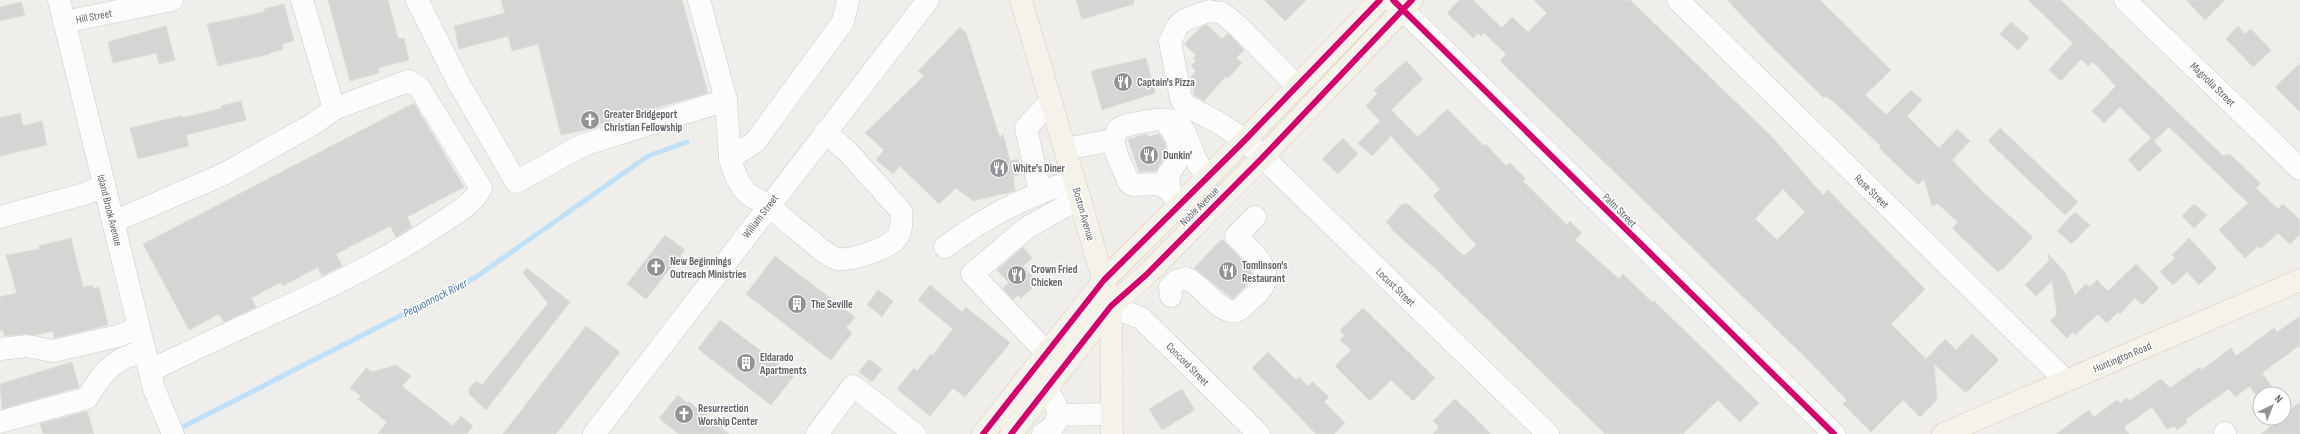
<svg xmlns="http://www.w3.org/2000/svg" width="2300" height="434" viewBox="0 0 2300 434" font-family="'Sofia Sans Condensed',sans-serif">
<rect width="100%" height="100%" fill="#efeeea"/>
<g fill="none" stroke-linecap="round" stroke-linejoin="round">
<polyline stroke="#bfe0f9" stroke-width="5" points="177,430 476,277 648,156 687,142"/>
</g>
<g fill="#d6d5d3" stroke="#deddd9" fill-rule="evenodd">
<polygon points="328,0 388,0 398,39 404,38 409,60 378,68 379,73 350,81"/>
<polygon points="501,0 682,0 708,93 599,124 598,127 561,135 538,44 512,51 508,36 459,49 454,26 505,13"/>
<polygon points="1076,0 1134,0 1134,4 1082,19"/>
<polygon points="1264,0 1306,0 1285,21"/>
<path d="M1459,0H1473L1502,28L1512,17L1528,32L1547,13L1534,0H1630L1772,137L1823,195L1828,190L1925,289L1891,324L1926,359L1945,339L1956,350L1972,334L1999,360L1966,393L1934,364L1937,400L1920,417L1903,400L1871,432L1843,404L1847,400L1804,356L1500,61L1506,54L1484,33L1481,36L1478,33L1473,38L1447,13ZM1783,189L1805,212L1777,240L1755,219Z"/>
<polygon points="1727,0 1820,0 1891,70 1865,95 1886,115 1911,90 1922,100 1907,116 1939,148 1957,129 1970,141 1952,160 1985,194 2033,237 2002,270 2001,269 1998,272 1952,228 1958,222 1937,203 1932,206 1924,179 1918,185 1879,148 1881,146 1834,102 1826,96 1824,98 1768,43"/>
<polygon points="2028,0 2061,0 2223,156 2230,154 2260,183 2256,188 2278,209 2283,204 2300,220 2300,234 2290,244 2278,233 2260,249 2258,246 2245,258 2219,230 2248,203 2169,127 2154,141 2162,150 2139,172 2128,160 2151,138 2120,107 2104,123 2092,111 2116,86 2093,62 2088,66 2081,59 2061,81 2049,70 2073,43"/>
<polygon points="2186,0 2225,0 2205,20"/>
<polygon points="21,2 25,15 0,21 0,7"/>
<polygon points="284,4 294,41 282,44 283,49 269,53 270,54 218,66 207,24 265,12 264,9"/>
<polygon points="2011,22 2029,38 2018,50 2000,34"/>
<polygon points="1207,25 1222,39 1228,33 1244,50 1236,58 1242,63 1229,77 1225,77 1204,101 1193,94 1194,91 1190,78 1196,71 1191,66 1196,61 1193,58 1196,55 1184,44 1201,27"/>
<polygon points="166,26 175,60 159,64 156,53 113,63 108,42"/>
<polygon points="2238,26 2245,34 2251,29 2271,50 2253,67 2226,39"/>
<polygon points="960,27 966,33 1000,138 1003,134 1010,161 1018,159 1021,174 1013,176 1015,191 973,201 956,188 939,204 900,166 893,174 876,160 884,150 865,133 924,76 918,71"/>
<polygon points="1146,58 1155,93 1102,110 1091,71"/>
<polygon points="1406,61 1423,79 1391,110 1418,137 1447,109 1484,146 1486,144 1506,166 1510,163 1525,178 1523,181 1567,225 1570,221 1582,233 1575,240 1619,279 1623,274 1652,302 1654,301 1759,403 1740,422 1718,400 1683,434 1605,434 1437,270 1391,229 1392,228 1386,222 1402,204 1408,204 1464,256 1476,245 1433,196 1440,189 1391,136 1372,156 1358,143 1380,121 1366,106 1378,93 1374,90"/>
<polygon points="2300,63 2300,112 2275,87"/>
<polygon points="241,101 246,120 186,135 189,146 138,159 130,128 181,116 182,118 222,108 221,106"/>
<polygon points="414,103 464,187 407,217 412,227 396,237 390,226 336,254 342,266 322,276 318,267 283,286 281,282 251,298 256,307 224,322 219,314 189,330 143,244"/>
<polygon points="20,113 23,126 42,121 47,145 0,156 0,118"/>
<polygon points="2000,128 2078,202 2065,215 1988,141"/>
<polygon points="1147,134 1148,137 1159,134 1165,143 1166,154 1156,171 1139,172 1128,139"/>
<polygon points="1343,138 1358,154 1338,174 1322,159"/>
<polygon points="2194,204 2207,215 2194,228 2182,216"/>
<polygon points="2075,212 2090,225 2072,244 2057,231"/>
<polygon points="665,235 685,250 646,299 627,284"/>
<polygon points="71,238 83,287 92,285 93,289 99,287 108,325 54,338 53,331 36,335 26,334 4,336 3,330 0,330 0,297 17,293 6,255 40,249 39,246"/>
<polygon points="2189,238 2217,268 2199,285 2187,272 2173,285 2160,272 2175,258 2172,255"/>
<polygon points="1222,239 1248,266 1252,274 1250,282 1233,299 1194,268"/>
<polygon points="1023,247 1032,258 1023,266 1038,283 1021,298 1018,295 1013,300 1003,288 1009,283 997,270"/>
<polygon points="2048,254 2065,272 2075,295 2086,284 2090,287 2097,280 2108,291 2136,264 2159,288 2142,305 2135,298 2120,314 2118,312 2107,323 2098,314 2075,335 2073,332 2067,338 2050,321 2057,314 2052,281 2036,296 2025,285 2049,261"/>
<polygon points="775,256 855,317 846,328 852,333 831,360 746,294"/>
<polygon points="527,268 570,302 486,410 469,394 469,389 476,381 482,385 548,303 523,273"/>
<polygon points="930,285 962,312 966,307 1010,343 965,397 953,388 930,416 897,389 914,368 917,371 930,355 933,355 953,329 918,300"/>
<polygon points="878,290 893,301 882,317 867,305"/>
<polygon points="1363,308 1435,378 1413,401 1391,380 1370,401 1335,366 1351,350 1340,340 1345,336 1340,330"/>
<polygon points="2300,316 2300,345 2262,373 2277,394 2255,394 2250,386 2235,397 2229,389 2186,419 2187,423 2177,430 2175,426 2167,429 2152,407 2124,427 2129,434 2056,434 2089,410 2094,417 2117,400 2120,403 2127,398 2129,401 2161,379 2170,388 2200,367 2202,370 2231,348 2236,356 2274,328 2277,332"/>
<polygon points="720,320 794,376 771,405 698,349"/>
<polygon points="586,326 620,352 605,371 556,434 503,434"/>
<polygon points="1268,352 1296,380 1299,377 1308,386 1313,382 1329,397 1324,402 1345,423 1334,434 1316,434 1252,368"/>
<polygon points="869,359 882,369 872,382 859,372"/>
<polygon points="72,362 79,387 2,409 0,384"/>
<polygon points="396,365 411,376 402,386 453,426 461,416 473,426 467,434 378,434 387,422 358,399 361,396 350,388 366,368 372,372"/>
<polygon points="1182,389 1195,410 1162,430 1149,409"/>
<polygon points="678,395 687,403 688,401 729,434 678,434 659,418"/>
<polygon points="1455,399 1473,416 1491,434 1433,434 1439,427 1433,421"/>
<polygon points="2300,402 2300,434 2261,434 2281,418 2284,418 2284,415"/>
<polygon points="87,411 94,434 43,434 40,424"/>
</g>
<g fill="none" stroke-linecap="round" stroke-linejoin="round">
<defs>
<g id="minor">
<polyline points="59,0 154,389 173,434"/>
<polyline points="417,0 457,80 516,182 583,145 726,100"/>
<polyline points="699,0 726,100 730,158 755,142 843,22 848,0"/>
<polyline points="1393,0 1834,434"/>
<polyline points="1678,0 2066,381"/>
<polyline points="2125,0 2300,169"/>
<polyline points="64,22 172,0"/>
<polyline points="1297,86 1237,25 1222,13 1209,11 1184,20 1177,27 1170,42 1181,98 1185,105 1219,123 1245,140 1548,434"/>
<polyline points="1065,149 1113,140"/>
<path d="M730,158C733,170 738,184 747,193C753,198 761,201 768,206C783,216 824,256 838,259C852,261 885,249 895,240C902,233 902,220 901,211L848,152L825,132"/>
<path d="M1169,182L1168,174C1181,161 1183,141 1169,127"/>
<polyline points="1040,193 1026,128 1051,101"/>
<path d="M1179,205L1172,193L1160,184L1133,185L1129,183L1117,155L1113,140L1118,129C1127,124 1138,123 1148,121C1188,113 1183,135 1197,162C1200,167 1204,172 1208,177"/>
<polyline points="0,217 84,194 104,186"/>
<polyline points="113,222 224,174 315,123 334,109 302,0"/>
<path d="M945,247C988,215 1024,198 1074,180"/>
<path d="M1171,296L1170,287L1176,281L1186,278C1202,285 1213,306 1230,311C1238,313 1243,307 1248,302C1253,297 1260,292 1263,286C1273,266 1248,249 1236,236L1255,217"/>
<polyline points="1111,306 1141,318 1259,434"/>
<polyline points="0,349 27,346 53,351 118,336 139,328"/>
<polyline points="1046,352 972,274 1028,227 1080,198"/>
<path d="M150,371C246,322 351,284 441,223C456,213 472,205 481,188L419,87L408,81L334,109"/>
<polyline points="1059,415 1111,414"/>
<path d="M0,422L87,398C104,371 112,359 145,351"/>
<polyline points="2225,433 2225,434"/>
<polyline points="594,434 928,0"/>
<polyline points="817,434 853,386 915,434"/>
<path d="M1043,434C1065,422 1060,405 1045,390"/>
</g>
<g id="major">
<polyline points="1021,0 1111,306 1112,434"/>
<polyline points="983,434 1104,280 1245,140 1380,0"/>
<polyline points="1011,434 1111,306 1146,275 1262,158 1412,0"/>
<polyline points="1943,434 2300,280"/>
</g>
</defs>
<use href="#minor" stroke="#cbcccc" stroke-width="23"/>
<use href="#major" stroke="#d7ceb8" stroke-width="23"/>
<use href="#minor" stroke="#fdfcfc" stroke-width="22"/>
<use href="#major" stroke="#f4f2e9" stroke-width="22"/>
<defs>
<g id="cycleway">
<polyline points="1393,0 1834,434"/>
<polyline points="983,434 1104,280 1245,140 1380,0"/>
<polyline points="1011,434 1111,306 1146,275 1262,158 1412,0"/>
</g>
</defs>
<use href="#cycleway" stroke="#fff" stroke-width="8"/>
<use href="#cycleway" stroke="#d6006c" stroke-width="6"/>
</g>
<defs>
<symbol id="restaurant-disc" viewBox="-11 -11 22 22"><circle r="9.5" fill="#919496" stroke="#fff"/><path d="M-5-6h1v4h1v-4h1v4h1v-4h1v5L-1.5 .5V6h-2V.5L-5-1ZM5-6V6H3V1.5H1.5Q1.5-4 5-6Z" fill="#fff"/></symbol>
<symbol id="church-disc" viewBox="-11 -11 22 22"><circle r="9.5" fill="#919496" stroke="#fff"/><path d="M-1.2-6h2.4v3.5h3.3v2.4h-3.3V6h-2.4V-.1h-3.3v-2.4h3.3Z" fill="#fff"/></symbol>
<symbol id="building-disc" viewBox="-11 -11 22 22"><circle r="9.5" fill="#919496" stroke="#fff"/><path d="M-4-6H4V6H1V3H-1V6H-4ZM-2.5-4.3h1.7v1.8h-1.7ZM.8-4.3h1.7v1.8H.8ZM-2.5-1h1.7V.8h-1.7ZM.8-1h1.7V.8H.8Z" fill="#fff"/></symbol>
</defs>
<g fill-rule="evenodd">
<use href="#restaurant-disc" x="1112" y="71" width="22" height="22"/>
<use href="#church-disc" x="579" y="109" width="22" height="22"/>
<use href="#restaurant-disc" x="1138" y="144" width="22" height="22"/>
<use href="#restaurant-disc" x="988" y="157" width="22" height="22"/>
<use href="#church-disc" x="645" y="256" width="22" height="22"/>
<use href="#restaurant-disc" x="1217" y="260" width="22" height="22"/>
<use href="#restaurant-disc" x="1006" y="264" width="22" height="22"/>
<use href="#building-disc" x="786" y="293" width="22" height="22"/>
<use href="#building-disc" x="735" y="352" width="22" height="22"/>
<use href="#church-disc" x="673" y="403" width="22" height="22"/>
</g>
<g text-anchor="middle" stroke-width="3" stroke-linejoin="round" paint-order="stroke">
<g font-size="11" fill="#5f6368" stroke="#fff">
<text transform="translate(94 16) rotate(-11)" y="4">Hill Street</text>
<text transform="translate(2213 84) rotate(44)" y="4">Magnolia Street</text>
<text transform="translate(1872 191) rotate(44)" y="4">Rose Street</text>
<text transform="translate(1199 206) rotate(-45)" y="4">Noble Avenue</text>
<text transform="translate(110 210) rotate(76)" y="4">Island Brook Avenue</text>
<text transform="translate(1620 210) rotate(45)" y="4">Palm Street</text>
<text transform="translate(1084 214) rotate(74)" y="4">Boston Avenue</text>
<text transform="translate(760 216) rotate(-53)" y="4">William Street</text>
<text transform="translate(1396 287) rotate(44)" y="4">Locust Street</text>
<text transform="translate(2122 357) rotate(-23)" y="4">Huntington Road</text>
<text transform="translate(1188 364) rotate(45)" y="4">Concord Street</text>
</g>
<g font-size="11" font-weight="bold" fill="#5f6368" stroke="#fff" text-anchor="start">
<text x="1137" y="86">Captain's Pizza</text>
<text x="604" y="118">Greater Bridgeport<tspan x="604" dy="13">Christian Fellowship</tspan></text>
<text x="1163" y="159">Dunkin'</text>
<text x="1013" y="172">White's Diner</text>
<text x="670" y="265">New Beginnings<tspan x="670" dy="13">Outreach Ministries</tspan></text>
<text x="1242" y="269">Tomlinson's<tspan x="1242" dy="13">Restaurant</tspan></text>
<text x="1031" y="273">Crown Fried<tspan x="1031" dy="13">Chicken</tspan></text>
<text x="811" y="308">The Seville</text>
<text x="760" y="361">Eldarado<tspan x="760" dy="13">Apartments</tspan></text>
<text x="698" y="412">Resurrection<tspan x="698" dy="13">Worship Center</tspan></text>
</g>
<g font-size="12" font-style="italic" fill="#4174aa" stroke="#fff">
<text transform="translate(435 298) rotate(-27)" y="4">Pequonnock River</text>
</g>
</g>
<g transform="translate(2272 406) rotate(43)"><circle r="19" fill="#ffffff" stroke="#bfc1c3"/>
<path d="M0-3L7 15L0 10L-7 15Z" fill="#919496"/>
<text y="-6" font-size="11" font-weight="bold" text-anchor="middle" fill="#5f6368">N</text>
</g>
</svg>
